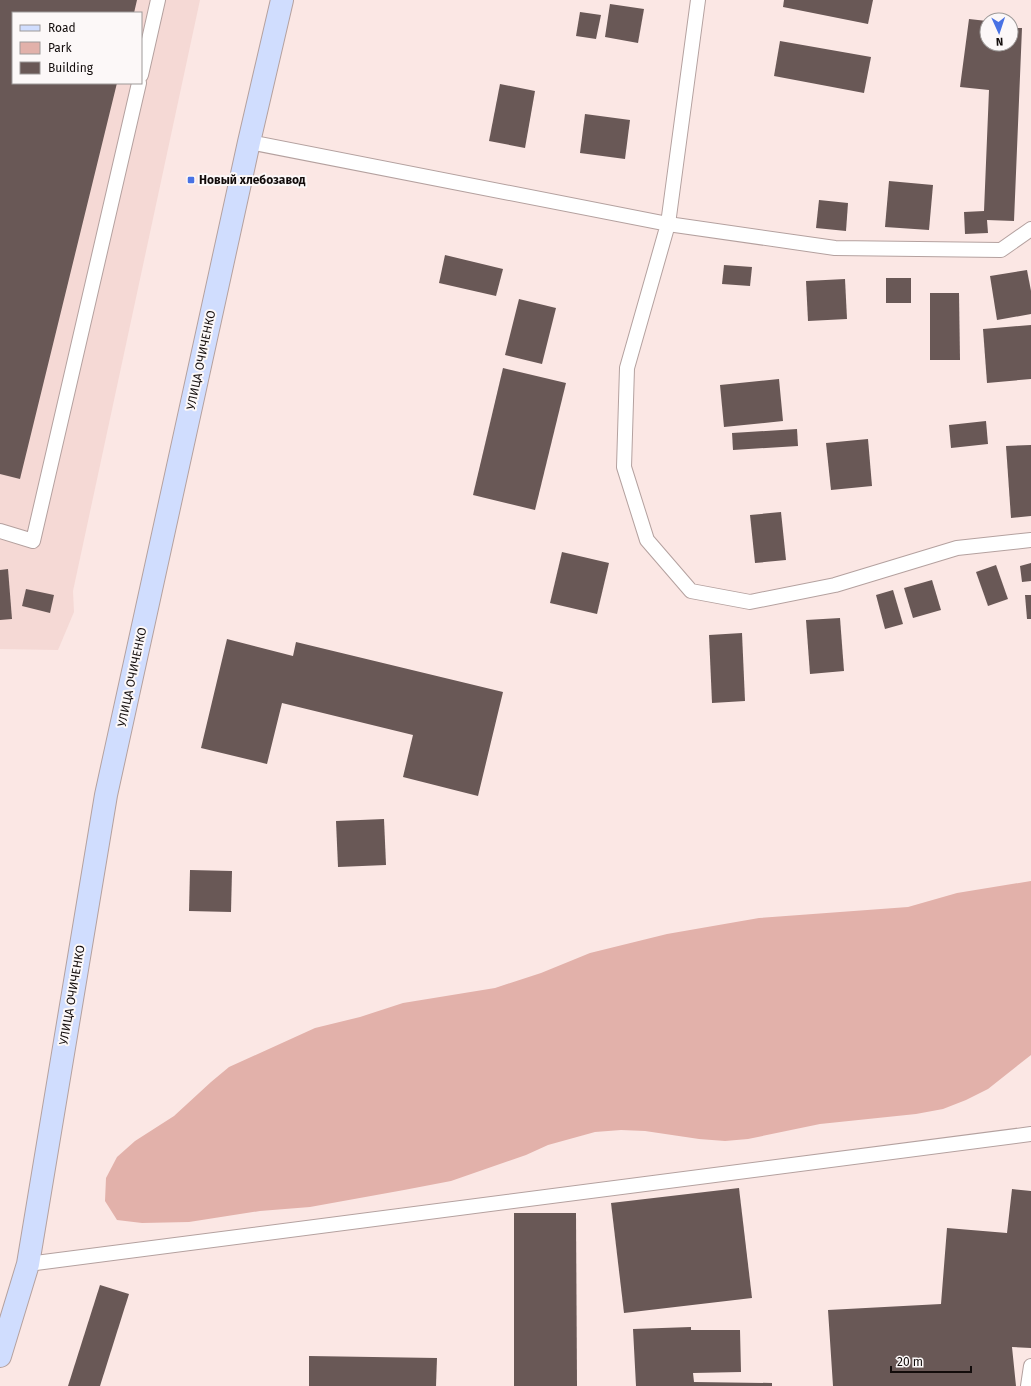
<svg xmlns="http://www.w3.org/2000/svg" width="1031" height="1386" viewBox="0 0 1031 1386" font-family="'Fira Sans',sans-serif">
<rect width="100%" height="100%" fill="#fbe7e4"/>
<path fill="#f5d9d5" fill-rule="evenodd" d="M0,0H200L73,591L74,612L58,650L0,649ZM13,13H141V83H13Z"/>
<polygon fill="#e2b1aa" points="1031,881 1031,1055 988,1089 966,1100 943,1109 916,1114 820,1124 748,1139 725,1141 699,1139 645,1131 621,1130 595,1132 548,1145 526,1155 451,1181 404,1190 310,1207 260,1211 189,1222 142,1223 117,1220 105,1201 106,1178 117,1157 135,1141 174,1116 211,1082 229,1067 315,1028 360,1017 403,1003 495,988 541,973 590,953 667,934 759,918 908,907 957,893"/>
<g fill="#695856">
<polygon points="0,0 137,0 134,13 13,13 13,83 117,83 20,479 0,474"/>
<polygon points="784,0 873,0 868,24 783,7"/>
<polygon points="610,4 644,9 638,43 605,37"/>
<polygon points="580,12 601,15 596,39 576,36"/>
<polygon points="969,19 987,21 987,44 1011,44 1011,24 1015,25 1014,28 1022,28 1014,221 987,220 988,233 965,234 964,212 984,211 989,90 960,87"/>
<polygon points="780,41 871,57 864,93 774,76"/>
<polygon points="500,84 535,91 525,148 489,141"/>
<polygon points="585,114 630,120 625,159 580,153"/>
<polygon points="889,181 933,185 929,230 885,227"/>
<polygon points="819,200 848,203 846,231 816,228"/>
<polygon points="445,255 503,269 496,296 439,283"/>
<polygon points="724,265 752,267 750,286 722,284"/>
<polygon points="1027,270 1031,291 1031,314 997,320 990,276"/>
<rect x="886" y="278" width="25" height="25"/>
<polygon points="845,279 847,319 808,321 806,281"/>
<polygon points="930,293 959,293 960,360 930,360"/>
<polygon points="519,299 556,308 542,364 505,355"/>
<polygon points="1031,325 1031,379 987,383 983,329"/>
<polygon points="503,368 566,383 535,510 473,495"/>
<polygon points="779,379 783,421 724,427 720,385"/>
<polygon points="986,421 988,444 951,448 949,425"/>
<polygon points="797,429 798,446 733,450 732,433"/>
<polygon points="868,439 872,486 831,490 826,443"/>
<polygon points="1031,445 1031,516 1011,518 1006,446"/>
<polygon points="781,512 786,560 755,563 750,515"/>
<polygon points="562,552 609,563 597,614 550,603"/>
<polygon points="1031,563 1031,581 1022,582 1020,566"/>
<polygon points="996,565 1008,599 988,606 976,572"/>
<polygon points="8,569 12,619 0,620 0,570"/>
<polygon points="932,580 941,610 913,618 904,588"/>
<polygon points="26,589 54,595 50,613 22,606"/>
<polygon points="893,590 903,624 885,629 876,595"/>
<polygon points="1025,595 1031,595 1031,619 1027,619"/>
<polygon points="840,618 844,671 810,674 806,620"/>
<polygon points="742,633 745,701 712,703 709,635"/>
<polygon points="227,639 293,656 296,642 503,692 478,796 403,777 413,735 282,703 267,764 201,748"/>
<polygon points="384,819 386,865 338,867 336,821"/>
<polygon points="190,870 232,871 231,912 189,911"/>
<polygon points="739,1188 752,1298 624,1313 611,1203"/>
<polygon points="1012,1189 1031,1191 1031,1348 1012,1347 1016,1386 833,1386 828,1310 941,1304 947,1228 1007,1233"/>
<polygon points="514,1213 576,1213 577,1386 514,1386"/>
<polygon points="100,1285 129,1294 100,1386 68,1386"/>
<polygon points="691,1327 691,1330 740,1330 741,1372 693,1373 694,1382 772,1383 772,1386 636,1386 633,1329"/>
<polygon points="309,1356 437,1358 436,1386 309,1386"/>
</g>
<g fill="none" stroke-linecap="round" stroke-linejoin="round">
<defs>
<g id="lane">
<polyline points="698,0 668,224 835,248 1001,250 1031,229"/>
<polyline points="141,75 158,0"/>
<polyline points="249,142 668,224 627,368 624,467 647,540 691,591 750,602 835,585 957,548 1031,540"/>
<polyline points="0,531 33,541 139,83"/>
<polyline points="28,1264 1031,1134"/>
<polyline points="1028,1386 1031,1366"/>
</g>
<polyline id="secondary" points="0,1356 28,1264 106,795 249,142 282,0"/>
</defs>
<use href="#lane" stroke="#b4a19f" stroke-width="16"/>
<use href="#secondary" stroke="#b4a19f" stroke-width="24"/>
<use href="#lane" stroke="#fff" stroke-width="14"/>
<use href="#secondary" stroke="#d0ddfe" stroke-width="22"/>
</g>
<rect fill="#4872e4" stroke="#fcf8f8" stroke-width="1.5" x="187" y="176" width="8" height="8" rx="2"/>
<g text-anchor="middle" stroke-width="4" stroke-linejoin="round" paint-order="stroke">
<g font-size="12" font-weight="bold" fill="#120c0b" stroke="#fcf8f8" text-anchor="start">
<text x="199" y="184">Новый хлебозавод</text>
</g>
<g font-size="12" fill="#120c0b" stroke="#fcf8f8">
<text transform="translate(201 360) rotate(-78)" y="4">УЛИЦА ОЧИЧЕНКО</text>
<text transform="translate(132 677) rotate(-78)" y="4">УЛИЦА ОЧИЧЕНКО</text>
<text transform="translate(72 995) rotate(-80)" y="4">УЛИЦА ОЧИЧЕНКО</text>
</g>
</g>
<rect x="12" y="12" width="130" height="72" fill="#fcf8f8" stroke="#9e9a99"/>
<rect x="20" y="25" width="20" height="6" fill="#d0ddfe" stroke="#9e9a99"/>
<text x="48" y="32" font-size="12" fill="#120c0b">Road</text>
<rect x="20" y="42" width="20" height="12" fill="#e2b1aa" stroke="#9e9a99"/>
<text x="48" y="52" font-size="12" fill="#120c0b">Park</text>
<rect x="20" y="62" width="20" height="12" fill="#695856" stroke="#9e9a99"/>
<text x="48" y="72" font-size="12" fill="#120c0b">Building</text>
<g transform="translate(999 32) rotate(177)"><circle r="19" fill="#fcf8f8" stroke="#9e9a99"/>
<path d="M0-3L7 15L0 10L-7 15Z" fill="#4872e4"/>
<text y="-6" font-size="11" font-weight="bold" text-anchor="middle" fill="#120c0b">N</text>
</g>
<path d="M891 1366v6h80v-6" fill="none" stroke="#120c0b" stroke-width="2"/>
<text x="897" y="1366" font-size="12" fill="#120c0b" stroke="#fcf8f8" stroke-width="3" paint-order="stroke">20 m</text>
</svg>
